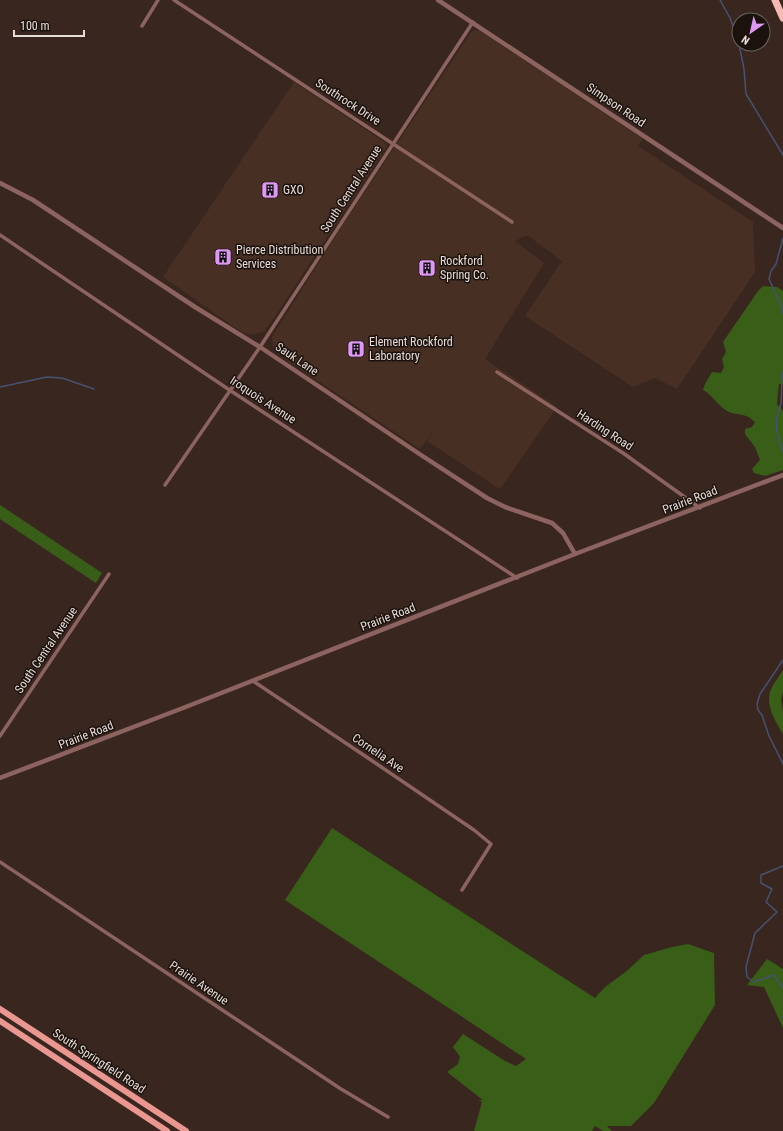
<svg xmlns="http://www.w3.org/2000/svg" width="783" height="1131" viewBox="0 0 783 1131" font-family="'Roboto Condensed',sans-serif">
<rect width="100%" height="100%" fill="#39271f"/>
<g fill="#482f23">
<polygon points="475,30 480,31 643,139 638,146 753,222 755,272 677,389 655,378 633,387 525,316 562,261 527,235 515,241 544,263 485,359 557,407 500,489 427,441 436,428 420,449 284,358 273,347 272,337 334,238 472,31"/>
<polygon points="294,82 384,142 387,146 272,321 263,332 253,334 243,333 163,277"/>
</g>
<g fill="#385e17">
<path d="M763,286L777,287L783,291V384H779L777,404L783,411V470L765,476L754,473L752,469L760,460L755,447L745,434V429L752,427L755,422C746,413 741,416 729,412C719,408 713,395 703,390L705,384L712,372L721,373L724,367L722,359L726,352L723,342L758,291Z"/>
<polygon points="0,505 102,573 96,583 0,519"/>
<path d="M783,670V691L781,700L783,712V734C776,722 766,707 770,692C772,685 779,677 783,670Z"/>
<polygon points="332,828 595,998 604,988 628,970 644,955 672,947 688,944 714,953 715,1005 654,1103 631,1126 607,1126 612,1131 603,1131 595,1126 592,1131 474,1131 482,1102 479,1100 483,1100 447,1072 458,1064 460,1057 453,1047 463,1034 505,1061 516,1066 526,1059 285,900"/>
<polygon points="767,959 783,969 783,1028 764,987 747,985"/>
</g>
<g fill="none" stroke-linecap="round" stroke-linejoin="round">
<g stroke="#465273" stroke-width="1.5">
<polyline points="720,0 730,18 738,39 744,69 746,94 783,155"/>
<polyline points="783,238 776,264 771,271 769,279 782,308 783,313"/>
<path d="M783,372C781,383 782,393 781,403C780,409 777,415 776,422C776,432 779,442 783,452"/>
<polyline points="0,387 47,377 62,378 94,389"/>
<polyline points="783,660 760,694 757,704 758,710 762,715 769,736 783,764"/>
<polyline points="783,866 761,875 761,883 772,889 766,902 777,912 755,933 746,967 747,977 754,982 774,975 783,988"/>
<polyline points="783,1016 783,1018"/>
</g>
<g stroke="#8c635f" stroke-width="3.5">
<polyline points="174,0 512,222"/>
<polyline points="142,26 158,0"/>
<polyline points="0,235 231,391 517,578"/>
<polyline points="497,372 623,453 700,508"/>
<polyline points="165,485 260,347 473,22"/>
<polyline points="253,681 371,760 474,830 491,844 462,890"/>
<polyline points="0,736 109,574"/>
<polyline points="0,862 341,1089 388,1117"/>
</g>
<g stroke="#8c635f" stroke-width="4.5">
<polyline points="438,0 783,228"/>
<polyline points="0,183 33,200 195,307 260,347 421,455 487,498 505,507 552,523 563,533 575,554"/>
<polyline points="0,778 183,708 575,554 783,475"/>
</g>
<g stroke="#eb9791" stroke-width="6">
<polyline points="0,1009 186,1131"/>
<polyline points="0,1021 167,1131"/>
</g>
<polyline stroke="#f7b9b4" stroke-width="7" points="775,0 783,18"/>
</g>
<defs>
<symbol id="building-square" viewBox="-11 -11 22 22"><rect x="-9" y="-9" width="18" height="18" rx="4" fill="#de98f2" stroke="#1b120e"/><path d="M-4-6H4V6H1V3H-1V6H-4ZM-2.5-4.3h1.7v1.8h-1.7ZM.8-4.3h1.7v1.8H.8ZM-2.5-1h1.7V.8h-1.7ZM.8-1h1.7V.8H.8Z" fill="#111"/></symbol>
</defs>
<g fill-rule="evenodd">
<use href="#building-square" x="260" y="180" width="20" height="20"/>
<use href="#building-square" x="213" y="247" width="20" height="20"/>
<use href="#building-square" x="417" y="258" width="20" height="20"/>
<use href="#building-square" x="346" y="339" width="20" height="20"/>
</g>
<g text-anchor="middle" stroke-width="3" stroke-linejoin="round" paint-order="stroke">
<g font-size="12" fill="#e9dcd7" stroke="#1b120e">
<text transform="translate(348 102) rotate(33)" y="4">Southrock Drive</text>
<text transform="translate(616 105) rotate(34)" y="4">Simpson Road</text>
<text transform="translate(351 189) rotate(-57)" y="4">South Central Avenue</text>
<text transform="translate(297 359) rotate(34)" y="4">Sauk Lane</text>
<text transform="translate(263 400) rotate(33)" y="4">Iroquois Avenue</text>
<text transform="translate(605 430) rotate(33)" y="4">Harding Road</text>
<text transform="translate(690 500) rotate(-21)" y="4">Prairie Road</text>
<text transform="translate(388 617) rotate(-21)" y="4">Prairie Road</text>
<text transform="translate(46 650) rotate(-56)" y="4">South Central Avenue</text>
<text transform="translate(86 735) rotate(-21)" y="4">Prairie Road</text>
<text transform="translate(378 753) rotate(34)" y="4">Cornelia Ave</text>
<text transform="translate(199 983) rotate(34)" y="4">Prairie Avenue</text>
<text transform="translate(99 1061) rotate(33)" y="4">South Springfield Road</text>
</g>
<g font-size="12" fill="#e9dcd7" stroke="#1b120e" text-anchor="start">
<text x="283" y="194">GXO</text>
<text x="236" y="254">Pierce Distribution<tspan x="236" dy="14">Services</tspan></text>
<text x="440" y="265">Rockford<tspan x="440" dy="14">Spring Co.</tspan></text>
<text x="369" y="346">Element Rockford<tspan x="369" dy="14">Laboratory</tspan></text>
</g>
</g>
<g transform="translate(751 32) rotate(214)"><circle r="19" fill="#1b120e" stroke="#6d635e"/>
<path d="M0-3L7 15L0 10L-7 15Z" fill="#de98f2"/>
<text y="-6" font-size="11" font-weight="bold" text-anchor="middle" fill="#e9dcd7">N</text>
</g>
<path d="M14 30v6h70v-6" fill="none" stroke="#e9dcd7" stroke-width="2"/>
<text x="20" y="30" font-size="12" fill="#e9dcd7" stroke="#1b120e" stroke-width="3" paint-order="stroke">100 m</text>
</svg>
